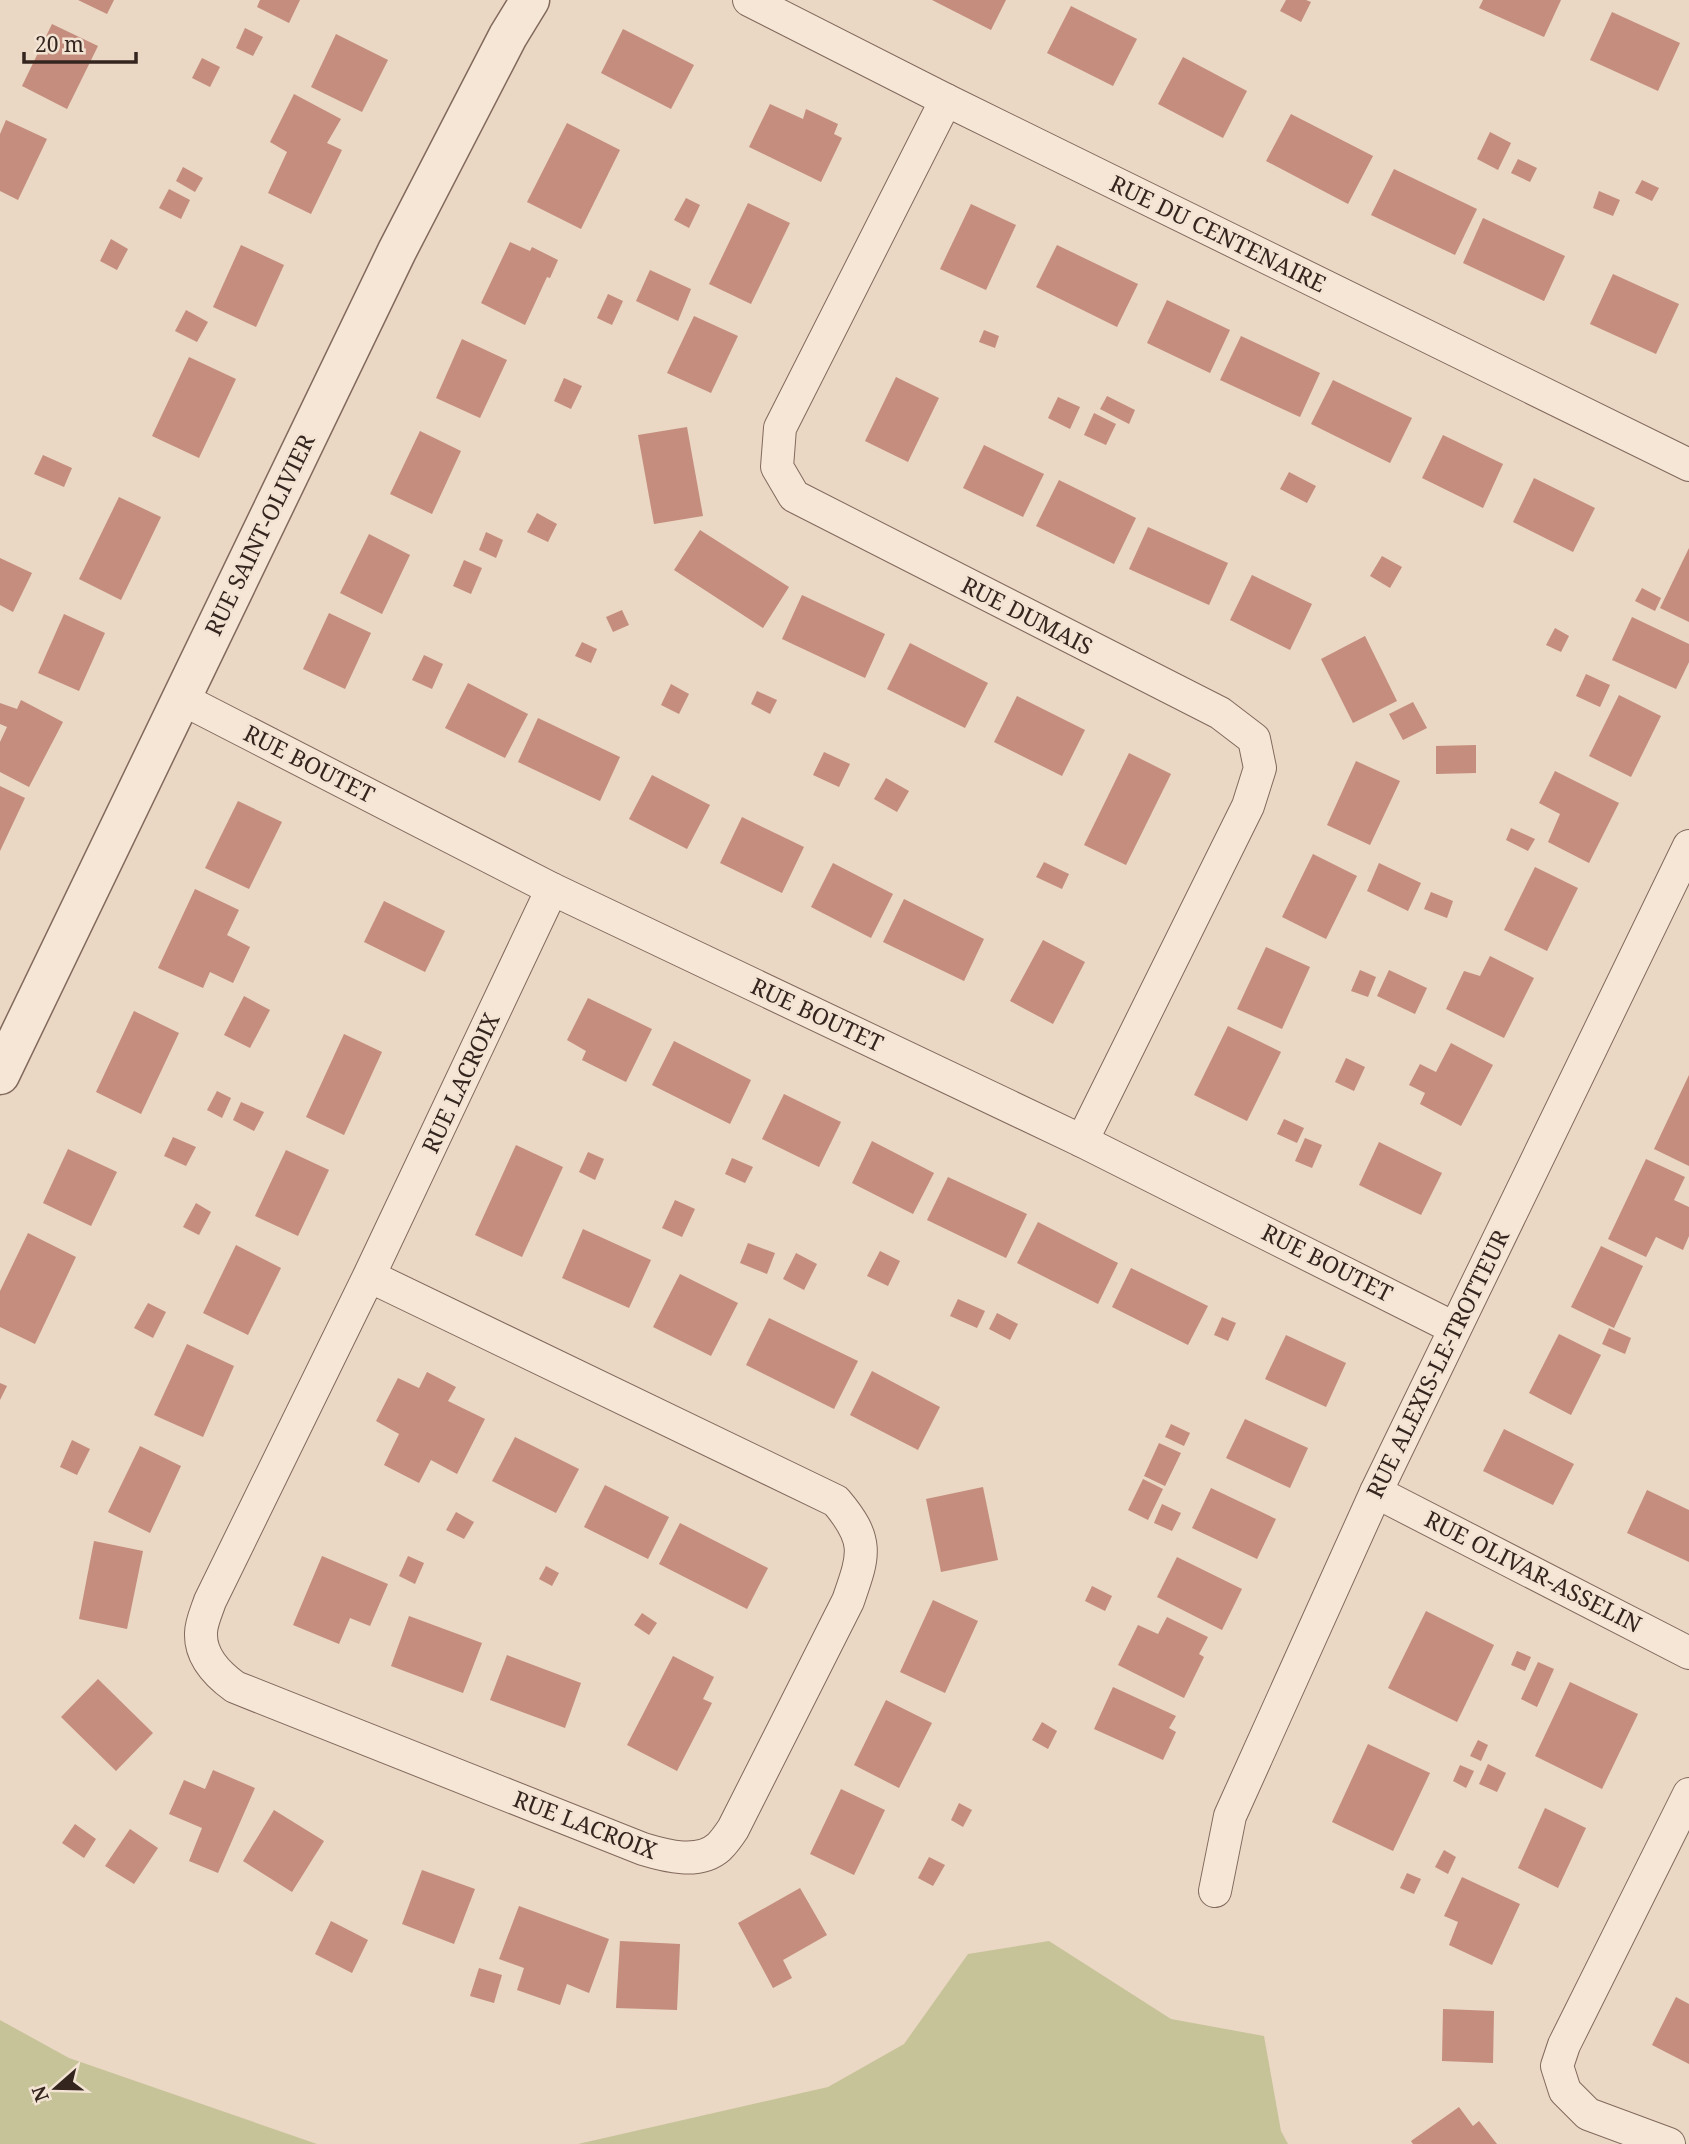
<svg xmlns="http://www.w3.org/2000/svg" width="1689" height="2144" viewBox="0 0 1689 2144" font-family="'Noto Serif',serif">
<rect width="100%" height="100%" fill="#ead7c4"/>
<g fill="#c7c399">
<polygon points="1049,1941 1171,2019 1264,2036 1281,2131 1288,2144 578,2144 828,2087 904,2044 968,1954"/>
<polygon points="0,2020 69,2058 317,2144 0,2144"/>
</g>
<g fill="#c48d7d">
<polygon points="78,0 114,0 107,14"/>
<polygon points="260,0 300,0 289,23 257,7"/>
<polygon points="932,0 1006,0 991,30"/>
<polygon points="1286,0 1306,0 1311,2 1301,22 1280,11"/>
<polygon points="1483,0 1561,0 1544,37 1479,8"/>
<polygon points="1071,6 1137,39 1113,86 1047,53"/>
<polygon points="1612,12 1680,43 1658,91 1590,60"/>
<polygon points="52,24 98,46 67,109 22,86"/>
<polygon points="245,28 263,37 253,56 236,48"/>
<polygon points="623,29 694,65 671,109 601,73"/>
<polygon points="336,34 388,60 362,112 311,87"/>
<polygon points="1183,57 1247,91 1223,138 1158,104"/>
<polygon points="202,58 220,67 210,87 192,78"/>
<polygon points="294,94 341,119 327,143 342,150 311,214 268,193 287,152 270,142"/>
<polygon points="770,104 803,119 806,109 838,124 834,134 842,138 821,182 749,147"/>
<polygon points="1291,114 1373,156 1348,204 1266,161"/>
<polygon points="6,120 47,139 18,200 0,191 0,134"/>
<polygon points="567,123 620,150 581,229 527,202"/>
<polygon points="1490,132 1511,143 1498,170 1477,159"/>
<polygon points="1518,159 1537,168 1530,182 1511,173"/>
<polygon points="183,167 203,178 195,192 176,181"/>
<polygon points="1394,169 1477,209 1455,255 1371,215"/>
<polygon points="1642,180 1659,188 1652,201 1635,193"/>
<polygon points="169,189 190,200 181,219 159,208"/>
<polygon points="1599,191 1620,200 1613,216 1593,208"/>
<polygon points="686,198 700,205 689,228 674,220"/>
<polygon points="748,203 790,223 751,304 709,284"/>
<polygon points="971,204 1016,225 986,290 940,269"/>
<polygon points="1483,218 1565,256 1544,301 1463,263"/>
<polygon points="111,239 128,249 117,270 100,261"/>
<polygon points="510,242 530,251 532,247 558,260 550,278 547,277 525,325 481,303"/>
<polygon points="241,245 284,265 256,327 213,307"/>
<polygon points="1057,245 1138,284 1117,327 1036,287"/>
<polygon points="650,270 691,289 678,321 636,301"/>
<polygon points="1613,274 1679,304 1656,354 1590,324"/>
<polygon points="608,294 623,301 612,325 597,318"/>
<polygon points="1167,300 1230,330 1210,373 1147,343"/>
<polygon points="186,310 208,322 197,342 175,331"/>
<polygon points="694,316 738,336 711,393 667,373"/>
<polygon points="984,330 999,336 995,348 979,342"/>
<polygon points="1241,336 1320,373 1300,417 1220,380"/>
<polygon points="462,339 507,360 480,418 436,398"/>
<polygon points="189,357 236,379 199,458 152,436"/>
<polygon points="896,377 939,398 908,462 865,441"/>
<polygon points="564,378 582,386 571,409 554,401"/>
<polygon points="1333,380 1412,418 1390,463 1311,424"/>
<polygon points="1107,396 1135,410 1129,424 1100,409"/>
<polygon points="1058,397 1080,407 1070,429 1048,418"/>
<polygon points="1094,413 1116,424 1106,445 1084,435"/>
<polygon points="687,427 703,516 654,524 638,435"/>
<polygon points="420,431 461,451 432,514 390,494"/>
<polygon points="1443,435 1503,464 1483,508 1422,478"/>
<polygon points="984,445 1044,474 1023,517 963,488"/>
<polygon points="43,455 72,468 64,487 34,474"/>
<polygon points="1289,472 1316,486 1307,503 1280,489"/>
<polygon points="1534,478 1595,508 1573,552 1513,522"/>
<polygon points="1059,480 1136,518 1114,564 1036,526"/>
<polygon points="119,497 161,517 121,600 79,579"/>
<polygon points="537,513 557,524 548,542 527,532"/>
<polygon points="1148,527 1228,563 1209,605 1129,569"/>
<polygon points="700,530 789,587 763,628 674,570"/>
<polygon points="486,532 503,540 496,558 479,550"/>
<polygon points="369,534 410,555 382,614 340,593"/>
<polygon points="1689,548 1689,622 1660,608"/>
<polygon points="1382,556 1402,567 1390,588 1370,576"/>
<polygon points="0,558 32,573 13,612 0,605"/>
<polygon points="464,560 482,568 471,594 453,586"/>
<polygon points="1252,575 1312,604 1290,650 1230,620"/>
<polygon points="1642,588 1661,598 1655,611 1635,601"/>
<polygon points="802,595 885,634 865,678 782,639"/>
<polygon points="622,610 629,625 613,632 606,617"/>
<polygon points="329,613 371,633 345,689 303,669"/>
<polygon points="64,614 105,633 79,691 38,673"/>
<polygon points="1632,617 1689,644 1689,662 1676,689 1612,660"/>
<polygon points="1555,628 1569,636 1561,652 1546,645"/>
<polygon points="1365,636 1397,701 1353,723 1321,659"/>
<polygon points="582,642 597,649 591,663 575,656"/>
<polygon points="910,643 988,683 965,728 887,689"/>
<polygon points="424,655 443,664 432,689 412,680"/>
<polygon points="1586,674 1610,685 1600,707 1576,696"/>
<polygon points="468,683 528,714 505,758 445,728"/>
<polygon points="671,684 689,694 679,714 661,705"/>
<polygon points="757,691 777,700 770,714 751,704"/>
<polygon points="1619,695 1661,716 1631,777 1589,756"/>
<polygon points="1017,696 1085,730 1062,776 994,742"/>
<polygon points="21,700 63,722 29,787 0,772 0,742 7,727 0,724 0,703 17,709"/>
<polygon points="1413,702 1427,728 1403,740 1389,714"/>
<polygon points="538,718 620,757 600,801 518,762"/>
<polygon points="1476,745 1476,773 1436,774 1436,746"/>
<polygon points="824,752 850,764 839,787 813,775"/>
<polygon points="1129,753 1171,774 1126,865 1084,845"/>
<polygon points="1356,761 1400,781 1370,845 1327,825"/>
<polygon points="1555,771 1619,803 1589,863 1548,842 1560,814 1539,803"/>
<polygon points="652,775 710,805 687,849 629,819"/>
<polygon points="886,778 909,791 897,812 874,799"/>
<polygon points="0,786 25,798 0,851"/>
<polygon points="238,801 282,822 249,889 205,868"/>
<polygon points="742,817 804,847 782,893 720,863"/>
<polygon points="1511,828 1535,839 1528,851 1506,840"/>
<polygon points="1313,854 1357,876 1326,939 1282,917"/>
<polygon points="1044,862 1069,874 1062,889 1036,877"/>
<polygon points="833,863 893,894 871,938 811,907"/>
<polygon points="1379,863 1421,883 1408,911 1367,891"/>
<polygon points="1535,867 1578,888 1547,951 1504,930"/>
<polygon points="195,889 239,910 227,935 250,947 233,983 210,972 203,988 158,968"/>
<polygon points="1431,892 1453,901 1447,918 1424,909"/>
<polygon points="904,899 984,939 964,981 883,942"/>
<polygon points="384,901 445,931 425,972 364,942"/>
<polygon points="1043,940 1085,962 1053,1024 1010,1001"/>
<polygon points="1266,947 1310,967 1282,1029 1237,1009"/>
<polygon points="1490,956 1534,978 1504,1038 1446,1009 1464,971 1480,976"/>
<polygon points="1360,970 1376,977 1368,997 1351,991"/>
<polygon points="1389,970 1427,988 1415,1014 1377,996"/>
<polygon points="244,996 270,1010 250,1048 224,1035"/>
<polygon points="588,998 652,1029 626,1082 582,1060 586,1051 567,1040"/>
<polygon points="134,1011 179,1033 141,1114 96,1092"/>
<polygon points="1228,1026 1281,1052 1247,1121 1194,1095"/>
<polygon points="344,1034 382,1052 344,1135 306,1117"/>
<polygon points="674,1041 751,1080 730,1124 652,1085"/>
<polygon points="1451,1043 1493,1065 1461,1126 1420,1104 1425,1093 1409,1085 1420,1064 1436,1072"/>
<polygon points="1346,1058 1365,1067 1354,1091 1335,1082"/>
<polygon points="1689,1075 1689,1166 1654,1149"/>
<polygon points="217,1091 231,1098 222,1118 207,1110"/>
<polygon points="784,1094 841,1122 819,1167 762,1139"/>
<polygon points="241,1102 264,1112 254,1131 233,1120"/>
<polygon points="1284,1119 1304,1128 1297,1143 1277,1134"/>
<polygon points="173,1137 196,1147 186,1166 164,1156"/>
<polygon points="1305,1138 1322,1145 1312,1168 1295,1161"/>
<polygon points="872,1141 934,1173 913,1214 852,1183"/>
<polygon points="1379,1142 1442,1173 1421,1215 1359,1185"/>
<polygon points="516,1145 563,1167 522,1257 475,1235"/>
<polygon points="68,1149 117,1172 91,1226 43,1203"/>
<polygon points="286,1150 329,1170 298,1236 255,1216"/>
<polygon points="588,1152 604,1159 595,1180 579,1172"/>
<polygon points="732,1158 753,1167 745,1183 725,1174"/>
<polygon points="1646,1159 1685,1177 1674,1200 1689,1207 1689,1236 1683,1250 1656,1237 1646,1257 1608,1239"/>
<polygon points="948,1177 1027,1214 1006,1258 927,1220"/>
<polygon points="675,1200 695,1209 682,1237 662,1228"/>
<polygon points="196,1203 211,1212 199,1235 183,1227"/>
<polygon points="1038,1222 1118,1263 1098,1304 1017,1263"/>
<polygon points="583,1229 651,1260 629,1308 562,1278"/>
<polygon points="28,1233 76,1257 35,1344 0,1327 0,1291"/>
<polygon points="748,1243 775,1253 767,1274 740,1263"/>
<polygon points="236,1245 281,1268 248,1335 203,1313"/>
<polygon points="1601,1246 1643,1266 1614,1328 1571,1307"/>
<polygon points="880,1251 900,1261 888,1286 867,1276"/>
<polygon points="796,1253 817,1264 804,1290 783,1279"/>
<polygon points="1131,1268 1208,1306 1188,1345 1112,1307"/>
<polygon points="680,1274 738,1303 711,1356 653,1327"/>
<polygon points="958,1299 985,1311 977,1328 950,1316"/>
<polygon points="148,1303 166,1312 153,1338 134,1328"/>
<polygon points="997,1313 1018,1324 1010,1340 989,1329"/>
<polygon points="1222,1317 1236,1323 1228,1341 1214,1335"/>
<polygon points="769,1318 858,1361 834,1409 746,1365"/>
<polygon points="1609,1328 1631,1338 1625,1354 1602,1344"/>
<polygon points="1559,1334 1601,1355 1571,1415 1529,1393"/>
<polygon points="1286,1335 1346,1363 1326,1407 1265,1379"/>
<polygon points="187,1344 234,1366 203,1437 154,1415"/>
<polygon points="872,1371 940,1407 918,1450 850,1415"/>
<polygon points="427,1372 456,1387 448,1401 485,1419 457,1474 431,1460 419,1483 384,1465 399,1434 376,1421 398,1378 419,1388"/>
<polygon points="0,1383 7,1386 0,1400"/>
<polygon points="1245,1419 1308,1448 1290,1488 1226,1458"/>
<polygon points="1171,1424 1190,1433 1184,1446 1165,1437"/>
<polygon points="1504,1429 1574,1464 1553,1505 1483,1471"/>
<polygon points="515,1437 579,1469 556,1513 492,1481"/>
<polygon points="72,1440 90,1449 77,1475 60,1467"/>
<polygon points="1159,1443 1181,1453 1165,1486 1144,1476"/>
<polygon points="140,1446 181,1466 150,1533 108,1512"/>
<polygon points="1143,1479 1163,1489 1148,1520 1128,1510"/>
<polygon points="605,1485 669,1517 648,1559 584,1527"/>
<polygon points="983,1487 998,1560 941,1572 926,1499"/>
<polygon points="1211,1488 1276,1519 1257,1559 1192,1528"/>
<polygon points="1647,1490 1689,1510 1689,1562 1627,1533"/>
<polygon points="1162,1504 1181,1513 1172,1531 1154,1523"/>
<polygon points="456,1512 474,1522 464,1539 446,1530"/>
<polygon points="680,1523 768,1568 747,1609 659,1564"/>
<polygon points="94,1541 143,1551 127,1629 79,1619"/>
<polygon points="322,1556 388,1584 370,1626 350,1618 339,1644 293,1625"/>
<polygon points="408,1556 424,1563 415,1584 399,1576"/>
<polygon points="1177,1557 1242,1589 1222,1630 1157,1597"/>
<polygon points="546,1566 559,1573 552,1586 539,1579"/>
<polygon points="1092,1586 1112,1596 1105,1611 1085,1601"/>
<polygon points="933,1600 978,1621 945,1693 900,1672"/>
<polygon points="1426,1611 1494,1645 1457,1722 1388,1688"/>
<polygon points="642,1613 657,1623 649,1635 634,1625"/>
<polygon points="409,1616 482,1643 463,1693 391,1666"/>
<polygon points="1167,1617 1208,1637 1199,1654 1204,1657 1184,1698 1118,1665 1138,1625 1158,1634"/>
<polygon points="1517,1651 1531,1657 1525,1671 1511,1665"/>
<polygon points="507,1655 581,1683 565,1728 490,1700"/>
<polygon points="673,1656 714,1677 703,1699 712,1703 677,1771 627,1745"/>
<polygon points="1538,1662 1554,1669 1537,1707 1521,1699"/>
<polygon points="98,1679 153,1733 116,1771 61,1717"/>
<polygon points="1570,1682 1638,1714 1602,1789 1535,1756"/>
<polygon points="1113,1687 1176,1716 1169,1728 1176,1732 1163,1760 1094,1729"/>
<polygon points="886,1700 932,1723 899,1788 854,1765"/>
<polygon points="1042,1722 1057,1731 1048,1749 1032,1740"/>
<polygon points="1478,1740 1488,1745 1481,1761 1470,1756"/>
<polygon points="1368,1744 1430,1773 1393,1851 1332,1822"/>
<polygon points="1488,1764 1506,1773 1497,1792 1479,1784"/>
<polygon points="1460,1765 1474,1771 1466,1788 1453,1781"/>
<polygon points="213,1770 255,1788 218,1873 189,1861 202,1828 169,1814 184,1780 205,1789"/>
<polygon points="841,1789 885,1810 854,1875 810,1854"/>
<polygon points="959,1803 972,1810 963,1827 951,1820"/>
<polygon points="1545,1808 1586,1828 1558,1888 1518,1868"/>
<polygon points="274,1810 324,1841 292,1892 243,1861"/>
<polygon points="75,1824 96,1839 84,1858 62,1843"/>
<polygon points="130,1829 158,1848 134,1884 105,1866"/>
<polygon points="1444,1850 1456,1857 1448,1874 1435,1867"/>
<polygon points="929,1857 945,1865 933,1886 918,1878"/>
<polygon points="422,1870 475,1889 454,1944 402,1924"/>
<polygon points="1407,1873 1421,1879 1414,1894 1400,1888"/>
<polygon points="1462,1877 1520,1904 1492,1965 1449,1945 1458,1922 1444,1916"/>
<polygon points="800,1888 827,1935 783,1960 792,1978 773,1988 738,1923"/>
<polygon points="519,1906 609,1939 589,1993 567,1984 560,2005 517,1990 524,1968 499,1959"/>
<polygon points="331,1921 368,1940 352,1973 315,1954"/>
<polygon points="620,1941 680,1944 677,2010 616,2008"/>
<polygon points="479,1968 502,1975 494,2003 470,1996"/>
<polygon points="1676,1997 1689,2004 1689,2064 1652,2045"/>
<polygon points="1443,2009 1494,2011 1493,2063 1442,2061"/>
<polygon points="1459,2107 1473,2126 1479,2121 1497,2144 1413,2144 1411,2141"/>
</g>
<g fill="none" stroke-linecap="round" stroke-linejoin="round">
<defs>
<g id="minor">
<polyline points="749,0 946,100 1689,465"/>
<polyline points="946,100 780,428 777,467 794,496 1220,713 1254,739 1260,768 1248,806 1082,1141"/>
<polyline points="182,699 552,889 1082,1141 1454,1328"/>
<path d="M369,1276L836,1501C870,1541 864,1555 848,1601L733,1829C729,1835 724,1842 719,1847C699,1865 666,1856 643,1849L235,1687C217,1674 200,1657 201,1633C201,1623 207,1610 210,1601L369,1276L552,889"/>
<polyline points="1376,1492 1689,1653"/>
<polyline points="1215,1891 1230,1816 1376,1492 1689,846"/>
<polyline points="1669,2144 1588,2114 1565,2091 1557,2066 1564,2045 1689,1794"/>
</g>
<polyline id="tertiary" points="0,1075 397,251 508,36 530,0"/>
</defs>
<use href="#minor" stroke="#82695c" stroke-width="34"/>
<use href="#tertiary" stroke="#82695c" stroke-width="41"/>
<use href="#minor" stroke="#f5e6d6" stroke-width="32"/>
<use href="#tertiary" stroke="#f5e6d6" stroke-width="38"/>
</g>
<g text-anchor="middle" stroke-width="5" stroke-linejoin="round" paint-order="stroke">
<g font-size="23" fill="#34251f" stroke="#f2e3d3">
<text transform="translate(1218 234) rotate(26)" y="8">RUE DU CENTENAIRE</text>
<text transform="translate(260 535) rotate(-64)" y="8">RUE SAINT-OLIVIER</text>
<text transform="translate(1027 616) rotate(27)" y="8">RUE DUMAIS</text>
<text transform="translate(309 764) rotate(27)" y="8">RUE BOUTET</text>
<text transform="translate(817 1015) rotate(25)" y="8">RUE BOUTET</text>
<text transform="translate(461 1083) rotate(-65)" y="8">RUE LACROIX</text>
<text transform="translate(1327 1263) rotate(27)" y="8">RUE BOUTET</text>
<text transform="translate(1438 1364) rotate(-64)" y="8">RUE ALEXIS-LE-TROTTEUR</text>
<text transform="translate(1533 1572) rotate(27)" y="8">RUE OLIVAR-ASSELIN</text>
<text transform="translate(585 1825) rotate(21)" y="8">RUE LACROIX</text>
</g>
</g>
<g transform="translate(56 2088) rotate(250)" stroke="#f2e3d3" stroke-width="5" paint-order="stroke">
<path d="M0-5L12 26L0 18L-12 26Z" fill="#34251f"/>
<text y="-10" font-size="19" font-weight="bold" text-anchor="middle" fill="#34251f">N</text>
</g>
<path d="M24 52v10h112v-10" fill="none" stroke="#34251f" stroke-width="3.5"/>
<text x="35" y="52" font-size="21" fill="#34251f" stroke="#f2e3d3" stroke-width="5" paint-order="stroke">20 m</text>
</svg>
